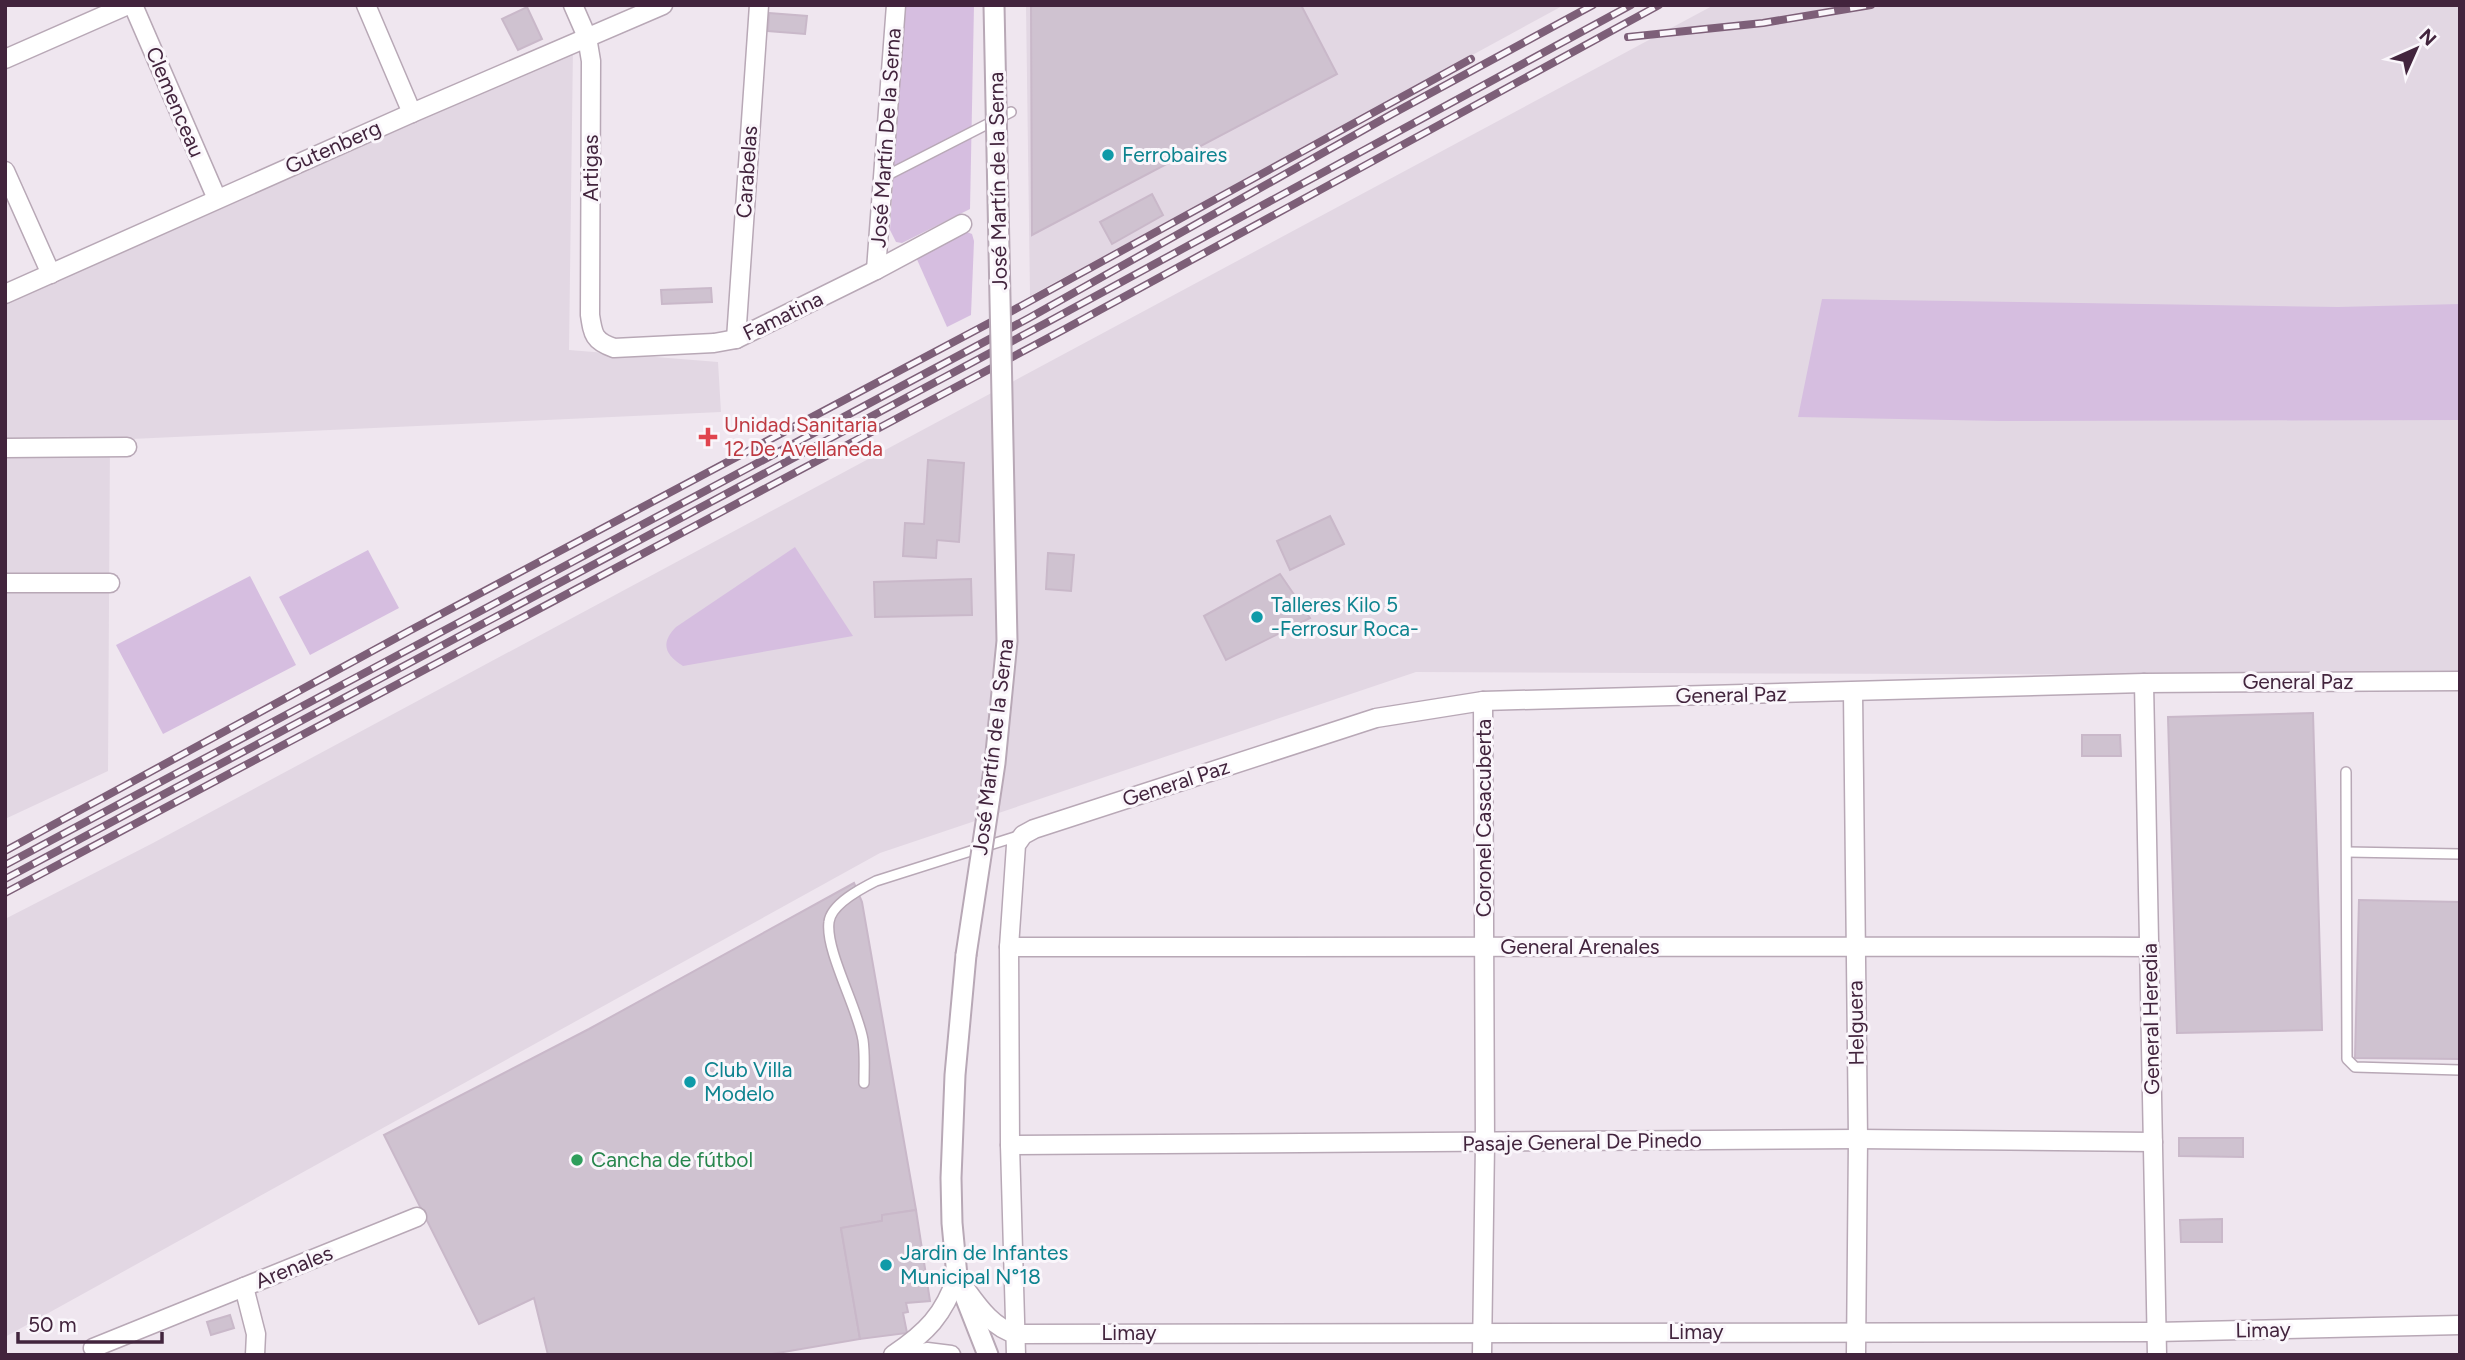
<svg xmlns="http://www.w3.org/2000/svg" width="2465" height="1360" viewBox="0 0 2465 1360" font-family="Figtree,sans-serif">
<rect width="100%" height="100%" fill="#efe6ef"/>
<g fill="#e2d7e3">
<polygon points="1026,5 1564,5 1030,296"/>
<polygon points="1714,5 2460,5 2460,676 1416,672 880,853 5,1337 5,919 153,843"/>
<polygon points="573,48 569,350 718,362 721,412 110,440 108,771 5,819 5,304"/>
</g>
<g fill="#d6bee0">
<polygon points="904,5 974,5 970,209 902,243 896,242 890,230"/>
<polygon points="967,232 972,234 974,241 971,315 947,327 915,255 959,233"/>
<polygon points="1822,299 2338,307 2460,304 2460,420 2000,421 1798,417"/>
<path d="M795,547L853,636L683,666C665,655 660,643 676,627Z"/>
<polygon points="368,550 399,608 310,655 279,597"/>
<polygon points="250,576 296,665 163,734 116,645"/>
</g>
<g fill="#cfc2d0" stroke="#c9b8c9" stroke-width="2">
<polygon points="1034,5 1301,5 1337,74 1032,235 1031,7"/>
<polygon points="527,7 542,39 518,50 502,19"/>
<polygon points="769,13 807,16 805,34 768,31"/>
<polygon points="1152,194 1163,215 1112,244 1100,222"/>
<polygon points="711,288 712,302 662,304 661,290"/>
<polygon points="928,460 964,463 959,542 937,540 936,558 903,556 905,523 924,524"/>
<polygon points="1330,516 1344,544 1290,570 1277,541"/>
<polygon points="1048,553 1074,555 1071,591 1046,589"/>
<polygon points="1280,574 1310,618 1226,660 1204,616"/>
<polygon points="971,579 972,615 875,617 874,582"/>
<polygon points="2313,713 2322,1030 2177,1033 2168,717"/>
<polygon points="2082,735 2120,735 2121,756 2082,756"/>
<polygon points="854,883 862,902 916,1210 882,1215 882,1221 841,1228 860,1339 766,1355 548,1355 534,1298 479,1324 384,1135 589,1029"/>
<polygon points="2359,900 2460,902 2460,1059 2355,1058"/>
<polygon points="2179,1138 2243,1138 2243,1157 2179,1156"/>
<polygon points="916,1210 930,1301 906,1303 908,1312 903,1313 907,1333 860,1339 841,1228 882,1221 882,1215"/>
<polygon points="2222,1219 2222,1242 2181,1242 2180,1220"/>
<polygon points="230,1315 234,1328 211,1335 207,1322"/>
</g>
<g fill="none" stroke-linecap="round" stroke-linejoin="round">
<defs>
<g id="service">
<polyline points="884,177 1011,112"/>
<polyline points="2346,772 2347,1059 2355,1067 2460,1070"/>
<polyline points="2347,852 2460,854"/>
<path d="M864,1083C864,1069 865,1054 863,1040C858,1009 825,950 829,922C831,904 862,888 876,881L1018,836"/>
</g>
<g id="minor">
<polyline points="133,5 217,199"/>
<polyline points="366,5 412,113"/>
<path d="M573,5L587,37L591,61L590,315C593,335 594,341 614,348L714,343L736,339L876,270L962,224"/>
<polyline points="5,59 128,5"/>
<polyline points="5,171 51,274"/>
<polyline points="876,270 896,5"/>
<polyline points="5,294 412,113 663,5"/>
<polyline points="736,339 759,5"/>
<polyline points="5,448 127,447"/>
<polyline points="5,583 110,583"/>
<polyline points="2144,683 2157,1355"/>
<polyline points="1853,692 1858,1139 1856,1355"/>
<path d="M1009,947C1390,948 1770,944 2150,947"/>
<polyline points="1010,1145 1858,1139 2153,1142"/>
<polyline points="244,1287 256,1334 255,1355"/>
<path d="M967,1291C980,1309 994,1328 1016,1334L2156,1332L2460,1325"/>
<polyline points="93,1348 417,1217"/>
<path d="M893,1355C926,1333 944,1315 957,1276"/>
<polyline points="912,1355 927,1352 951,1355"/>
<polyline points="1016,1355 1010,1145 1009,947 1016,845 1023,835 1034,829 1376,718 1483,701 2144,683 2460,681"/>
<polyline points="1482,1355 1485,1143 1483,701"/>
</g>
<polyline id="tertiary" points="966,955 955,1075 951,1178 952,1223 957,1276 988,1355"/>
</defs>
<use href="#service" stroke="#b8a8b6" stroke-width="12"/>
<use href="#minor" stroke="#b8a8b6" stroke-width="21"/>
<use href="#tertiary" stroke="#b8a8b6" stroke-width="23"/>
<use href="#service" stroke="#fff" stroke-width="9"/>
<use href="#minor" stroke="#fff" stroke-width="18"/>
<use href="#tertiary" stroke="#fff" stroke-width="19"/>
<defs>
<g id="rail">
<polyline points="1628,37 1763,23 1871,5"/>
<polyline points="5,851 409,631 1010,312 1471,59"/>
<polyline points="5,865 1029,318 1392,114 1593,5"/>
<polyline points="5,879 1046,323 1631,5"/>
<polyline points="5,893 1065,329 1659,5"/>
</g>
</defs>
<use href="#rail" stroke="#7d5f78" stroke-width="8"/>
<use href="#rail" stroke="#faf6fb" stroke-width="5" stroke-dasharray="16" stroke-linecap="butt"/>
<defs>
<polyline id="tertiary-bridge" points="966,955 995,763 1007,641 994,5"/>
</defs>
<use href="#tertiary-bridge" stroke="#b8a8b6" stroke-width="23" stroke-linecap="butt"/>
<use href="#tertiary-bridge" stroke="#fff" stroke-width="19"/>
</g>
<g fill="#0f9aa8" stroke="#faf6fb" stroke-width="2.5">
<circle cx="1108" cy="155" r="7"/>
<circle cx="1257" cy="617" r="7"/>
<circle cx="690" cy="1082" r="7"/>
<circle cx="886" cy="1265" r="7"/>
</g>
<path fill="#e0444e" stroke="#faf6fb" stroke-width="2.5" d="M704.5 426.5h7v7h7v7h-7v7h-7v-7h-7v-7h7z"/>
<circle fill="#2e9e5b" stroke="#faf6fb" stroke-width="2.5" cx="577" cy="1160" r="7"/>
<g text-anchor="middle" stroke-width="6" stroke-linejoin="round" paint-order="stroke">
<g font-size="21" fill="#42243d" stroke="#faf6fb">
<text transform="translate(175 102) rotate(67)" y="7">Clemenceau</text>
<text transform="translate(886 138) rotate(-86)" y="7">José Martín De la Serna</text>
<text transform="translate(333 147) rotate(-24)" y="7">Gutenberg</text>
<text transform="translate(591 168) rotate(-90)" y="7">Artigas</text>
<text transform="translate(747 172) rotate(-86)" y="7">Carabelas</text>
<text transform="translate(998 181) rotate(-91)" y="7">José Martín de la Serna</text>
<text transform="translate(783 316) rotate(-26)" y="7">Famatina</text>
<text x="2298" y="689">General Paz</text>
<text transform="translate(1731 695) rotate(-1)" y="7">General Paz</text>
<text transform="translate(993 747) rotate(-83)" y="7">José Martín de la Serna</text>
<text transform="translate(1176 783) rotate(-18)" y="7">General Paz</text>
<text transform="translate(1484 818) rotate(-90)" y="7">Coronel Casacuberta</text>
<text x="1580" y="954">General Arenales</text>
<text transform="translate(2151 1019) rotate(-91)" y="7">General Heredia</text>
<text transform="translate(1856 1023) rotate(-91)" y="7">Helguera</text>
<text transform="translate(1582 1142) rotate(-1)" y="7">Pasaje General De Pinedo</text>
<text transform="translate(294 1267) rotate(-22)" y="7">Arenales</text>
<text transform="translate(2263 1330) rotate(-1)" y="7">Limay</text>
<text x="1696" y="1339">Limay</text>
<text x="1129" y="1340">Limay</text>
</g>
<g font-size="21" fill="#0d838f" stroke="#faf6fb" text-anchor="start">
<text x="1122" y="162">Ferrobaires</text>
<text x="1271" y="612">Talleres Kilo 5<tspan x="1271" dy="24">-Ferrosur Roca-</tspan></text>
<text x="704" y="1077">Club Villa<tspan x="704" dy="24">Modelo</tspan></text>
<text x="900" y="1260">Jardin de Infantes<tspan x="900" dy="24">Municipal N°18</tspan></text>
</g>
<g font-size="21" fill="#be3a42" stroke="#faf6fb" text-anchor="start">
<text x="724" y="432">Unidad Sanitaria<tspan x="724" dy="24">12 De Avellaneda</tspan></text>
</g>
<g font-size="21" fill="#27864d" stroke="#faf6fb" text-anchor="start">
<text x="591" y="1167">Cancha de fútbol</text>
</g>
</g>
<rect width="2465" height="1360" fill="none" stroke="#42243d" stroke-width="14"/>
<g transform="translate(2416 49) rotate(45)" stroke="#faf6fb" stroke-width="5" paint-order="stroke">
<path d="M0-5L12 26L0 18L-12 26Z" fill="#42243d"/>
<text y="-10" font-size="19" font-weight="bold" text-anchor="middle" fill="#42243d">N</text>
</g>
<path d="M18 1332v10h144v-10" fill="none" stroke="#42243d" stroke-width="3.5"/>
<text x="28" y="1332" font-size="21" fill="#42243d" stroke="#faf6fb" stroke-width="5" paint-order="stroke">50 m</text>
</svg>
